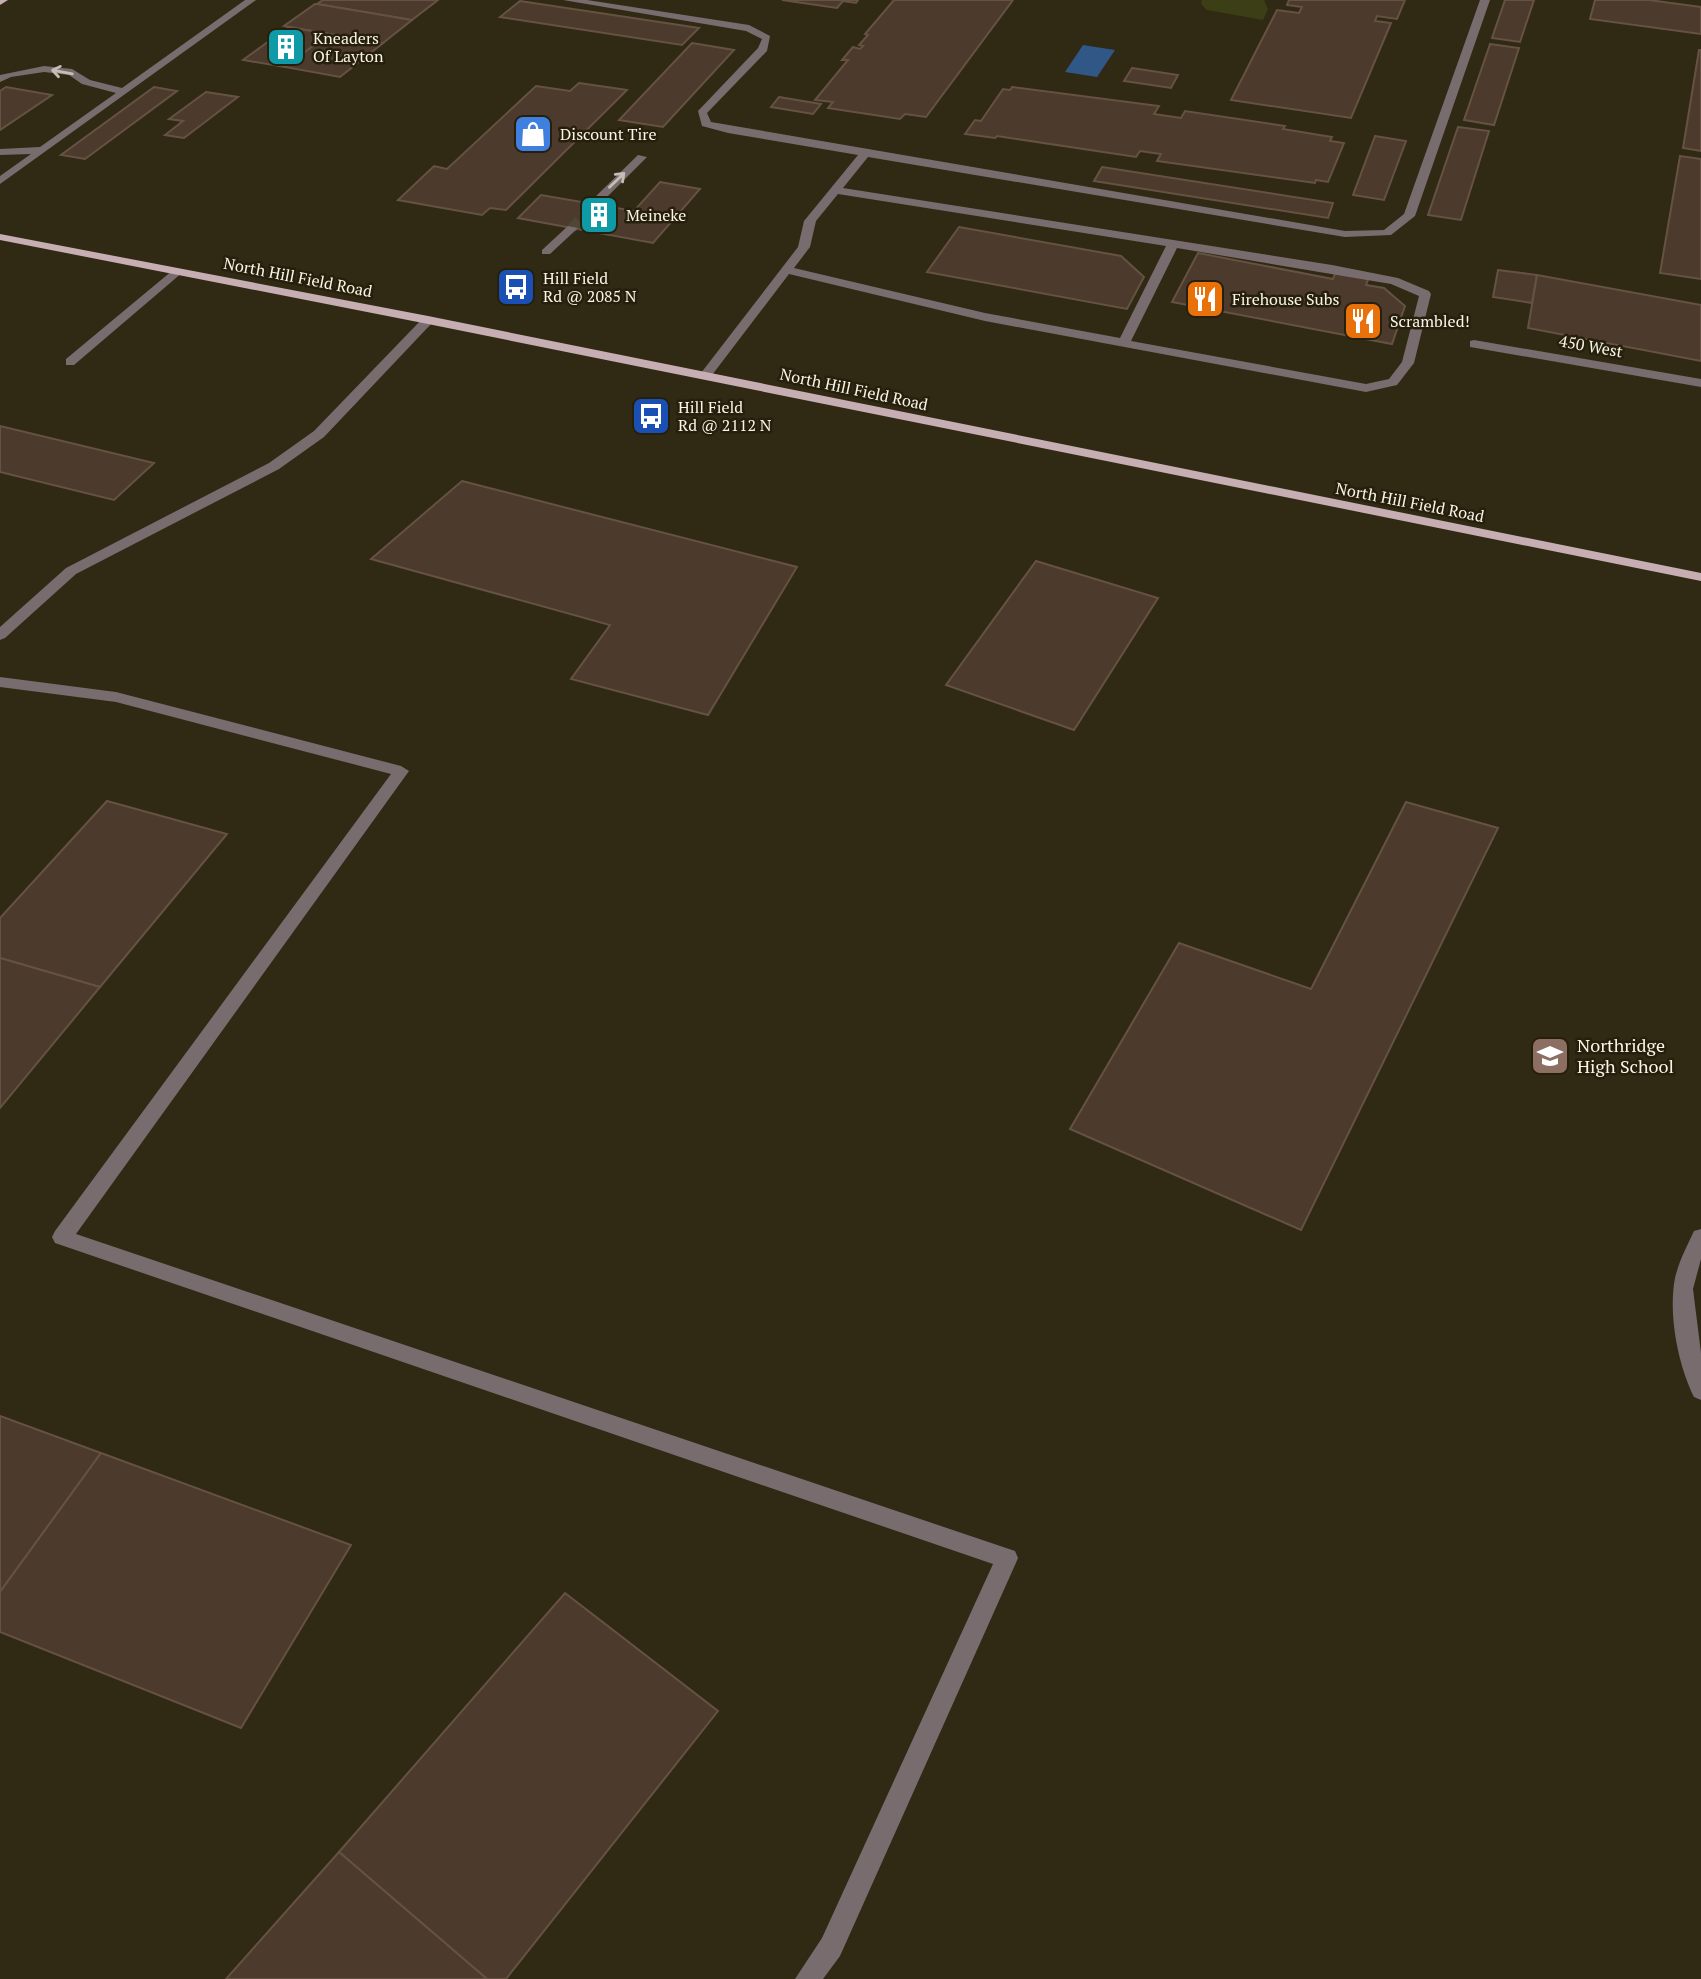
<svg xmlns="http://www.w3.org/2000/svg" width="1701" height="1979" viewBox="0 0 1701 1979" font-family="'PT Serif',serif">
<rect width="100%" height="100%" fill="#302914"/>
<polygon fill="#3c3e15" points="1202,0 1264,0 1268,9 1263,20 1207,10 1201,4"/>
<polygon fill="#305786" points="1083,45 1115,50 1097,77 1065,72"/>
<g fill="#4c3a2c" stroke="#655242" stroke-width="2">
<polygon points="323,0 438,0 412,20 317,4"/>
<polygon points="782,0 858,0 856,3 843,1 837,8"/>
<polygon points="894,0 1013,0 926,117 905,114 900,119 828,108 833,102 815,100 848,60 842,60 853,47 860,49 863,46 859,45 868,35 865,34"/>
<polygon points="1289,0 1405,0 1397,19 1377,16 1375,21 1391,23 1351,118 1231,100 1277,10 1299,13 1302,7 1287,5"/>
<polygon points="1505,0 1534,0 1520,42 1492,38"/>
<polygon points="1595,0 1649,0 1701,7 1701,34 1590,19"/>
<polygon points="520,1 699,28 682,45 500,17"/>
<polygon points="315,4 317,4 412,20 383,43 284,26"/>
<polygon points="288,27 329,34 285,67 243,60"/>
<polygon points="329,34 383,43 340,77 285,67"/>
<polygon points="692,43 734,50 663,127 619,120"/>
<polygon points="1490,44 1519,48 1494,125 1464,120"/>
<polygon points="1699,50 1701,50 1701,151 1683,148"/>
<polygon points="1132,68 1178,75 1171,88 1124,81"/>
<polygon points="579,83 627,90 506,210 490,208 482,215 398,200 434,166 447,169 536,86 570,91"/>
<polygon points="6,87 52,95 0,130 0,91"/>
<polygon points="154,87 177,91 85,159 61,155"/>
<polygon points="1012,87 1159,106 1154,114 1181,118 1185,111 1285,126 1283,129 1332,137 1330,141 1344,143 1328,182 1316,180 1315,183 1157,161 1161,154 1140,151 1136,157 997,136 995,138 965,134 975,120 981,121 1003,89 1010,90"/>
<polygon points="206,92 238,97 184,138 165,135 183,121 169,119"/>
<polygon points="779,97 821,104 813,114 771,107"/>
<polygon points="1458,127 1489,131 1461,220 1428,215"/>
<polygon points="1375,136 1406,141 1384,200 1353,195"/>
<polygon points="1680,156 1701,159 1701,279 1660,273"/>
<polygon points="1102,167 1333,203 1328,218 1094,181"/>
<polygon points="660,182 700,189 653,243 518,218 541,195 634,211"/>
<polygon points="959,227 1121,256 1144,277 1127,309 927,272"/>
<polygon points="1198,253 1333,279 1336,271 1369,277 1366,285 1384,288 1405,306 1392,344 1172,302"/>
<polygon points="1498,270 1537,275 1532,303 1493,297"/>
<polygon points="1537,275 1701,305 1701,361 1528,328"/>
<polygon points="0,426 154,463 114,500 0,472"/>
<polygon points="462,481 797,567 708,715 571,679 610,625 371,559"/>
<polygon points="1036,561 1158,598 1074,730 946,685"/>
<polygon points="107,801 227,834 100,987 0,958 0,918"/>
<polygon points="1406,802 1498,828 1301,1230 1070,1129 1179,943 1311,989"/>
<polygon points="0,958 100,987 0,1108"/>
<polygon points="0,1416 101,1453 0,1592"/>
<polygon points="101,1453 351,1545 241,1728 0,1632 0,1592"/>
<polygon points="565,1593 718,1711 506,1979 487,1979 339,1852"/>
<polygon points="339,1852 487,1979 226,1979"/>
</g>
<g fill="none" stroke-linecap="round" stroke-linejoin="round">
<polyline stroke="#4e4734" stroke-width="10" stroke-dasharray="10 5" stroke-linecap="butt" points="572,228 594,204"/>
<g fill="#786c6e" fill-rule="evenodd">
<polygon points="245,0 256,0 0,184 0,176 31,154 0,155 0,149 40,147 116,93 82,84 69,75 44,72 11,77 0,82 0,75 44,66 72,69 90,80 122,88"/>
<path d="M563,0H587L749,25L770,36L767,51L707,113L711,122L1345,231L1384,230L1404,214L1480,0H1490L1415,216L1391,235L1345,237L868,157L843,188L1332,265L1398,278L1429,291L1431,294L1414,363L1397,385L1366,392L985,321L789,274L709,379H701V373L798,247L804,221L858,155L728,133L702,126L698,111L758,48L762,39L746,31ZM838,194L1166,246L1120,338L985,313L794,268L810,247L816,221ZM1177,248L1391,284L1419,296L1402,362L1389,379L1366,384L1131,341Z"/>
<polygon points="638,155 647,157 598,206 590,206 590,202"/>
<polygon points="568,226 578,228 550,254 542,254 542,250"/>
<polygon points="173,270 183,272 74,365 66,365 66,359"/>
<polygon points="428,316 434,320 432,323 324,437 279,469 76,574 5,638 0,640 0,627 66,568 269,463 314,431 424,317"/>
<polygon points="1474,340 1701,379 1701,387 1470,347 1470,341"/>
<polygon points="0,677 116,692 401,766 409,771 76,1234 1015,1551 1018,1558 1015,1565 840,1956 823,1979 795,1979 822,1938 993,1564 55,1243 52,1237 55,1231 391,774 116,702 0,687"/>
<path d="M1701,1229V1259L1693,1289L1701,1353V1400L1694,1397C1678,1365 1668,1314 1675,1278C1679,1261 1687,1246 1694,1231Z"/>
</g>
<g fill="#c7aeb3" fill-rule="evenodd">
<polygon points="0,0 8,0 0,5"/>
<polygon points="0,234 428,316 1701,573 1701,581 428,324 0,240"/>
</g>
</g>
<defs><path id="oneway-shaft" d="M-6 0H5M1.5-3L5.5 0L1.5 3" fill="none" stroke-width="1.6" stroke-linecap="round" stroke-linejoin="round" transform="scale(1.75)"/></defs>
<g stroke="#c5beb7">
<use href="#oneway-shaft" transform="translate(62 72) rotate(-170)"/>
<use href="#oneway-shaft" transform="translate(617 180) rotate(-44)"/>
</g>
<defs>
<symbol id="building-square" viewBox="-11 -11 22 22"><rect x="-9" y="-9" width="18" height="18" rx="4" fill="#0f9aa8" stroke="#261f0b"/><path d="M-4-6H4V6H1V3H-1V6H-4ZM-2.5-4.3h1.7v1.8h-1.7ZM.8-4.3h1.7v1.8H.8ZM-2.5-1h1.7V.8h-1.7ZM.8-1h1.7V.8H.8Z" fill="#fff"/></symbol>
<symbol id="shop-square" viewBox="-11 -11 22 22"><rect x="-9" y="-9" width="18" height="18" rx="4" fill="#3f7fe0" stroke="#261f0b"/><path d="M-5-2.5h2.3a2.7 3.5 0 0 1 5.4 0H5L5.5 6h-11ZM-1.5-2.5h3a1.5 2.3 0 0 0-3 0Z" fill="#fff"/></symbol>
<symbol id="bus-square" viewBox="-11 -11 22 22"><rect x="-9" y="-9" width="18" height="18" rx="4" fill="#1a4fb4" stroke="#261f0b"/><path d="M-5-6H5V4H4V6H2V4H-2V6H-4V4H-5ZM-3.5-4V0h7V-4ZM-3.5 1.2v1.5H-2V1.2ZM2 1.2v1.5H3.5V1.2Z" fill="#fff"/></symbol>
<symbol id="restaurant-square" viewBox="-11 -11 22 22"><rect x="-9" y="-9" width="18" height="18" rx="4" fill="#e8710a" stroke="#261f0b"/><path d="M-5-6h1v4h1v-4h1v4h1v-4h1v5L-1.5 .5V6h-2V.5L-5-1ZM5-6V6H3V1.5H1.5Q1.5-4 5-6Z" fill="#fff"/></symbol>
<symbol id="school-square" viewBox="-11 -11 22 22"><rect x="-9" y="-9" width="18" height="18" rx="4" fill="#8d6e63" stroke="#261f0b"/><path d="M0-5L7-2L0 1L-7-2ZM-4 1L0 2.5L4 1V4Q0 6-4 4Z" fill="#fff"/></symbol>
</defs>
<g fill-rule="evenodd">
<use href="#building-square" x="264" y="25" width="44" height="44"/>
<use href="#shop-square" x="511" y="112" width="44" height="44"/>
<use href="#building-square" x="577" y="193" width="44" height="44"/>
<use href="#bus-square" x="494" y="265" width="44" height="44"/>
<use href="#restaurant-square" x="1183" y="277" width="44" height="44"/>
<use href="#restaurant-square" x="1341" y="299" width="44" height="44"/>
<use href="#bus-square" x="629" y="394" width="44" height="44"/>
<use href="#school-square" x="1528" y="1034" width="44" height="44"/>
</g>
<g text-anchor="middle" stroke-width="5" stroke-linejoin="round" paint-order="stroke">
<g font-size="16" fill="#f8f4e7" stroke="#261f0b" text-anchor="start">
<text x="313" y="44">Kneaders<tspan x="313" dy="18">Of Layton</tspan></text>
<text x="560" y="140">Discount Tire</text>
<text x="626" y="221">Meineke</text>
<text x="543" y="284">Hill Field<tspan x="543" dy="18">Rd @ 2085 N</tspan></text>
<text x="1232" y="305">Firehouse Subs</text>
<text x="1390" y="327">Scrambled!</text>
<text x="678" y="413">Hill Field<tspan x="678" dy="18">Rd @ 2112 N</tspan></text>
</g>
<g font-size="16" fill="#f8f4e7" stroke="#261f0b">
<text transform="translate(298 277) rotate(11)" y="6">North Hill Field Road</text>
<text transform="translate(1591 346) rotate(10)" y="6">450 West</text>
<text transform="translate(854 389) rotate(12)" y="6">North Hill Field Road</text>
<text transform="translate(1410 502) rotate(11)" y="6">North Hill Field Road</text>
</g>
<g font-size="18" fill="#f8f4e7" stroke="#261f0b" text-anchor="start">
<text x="1577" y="1052">Northridge<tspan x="1577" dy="21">High School</tspan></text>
</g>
</g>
</svg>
